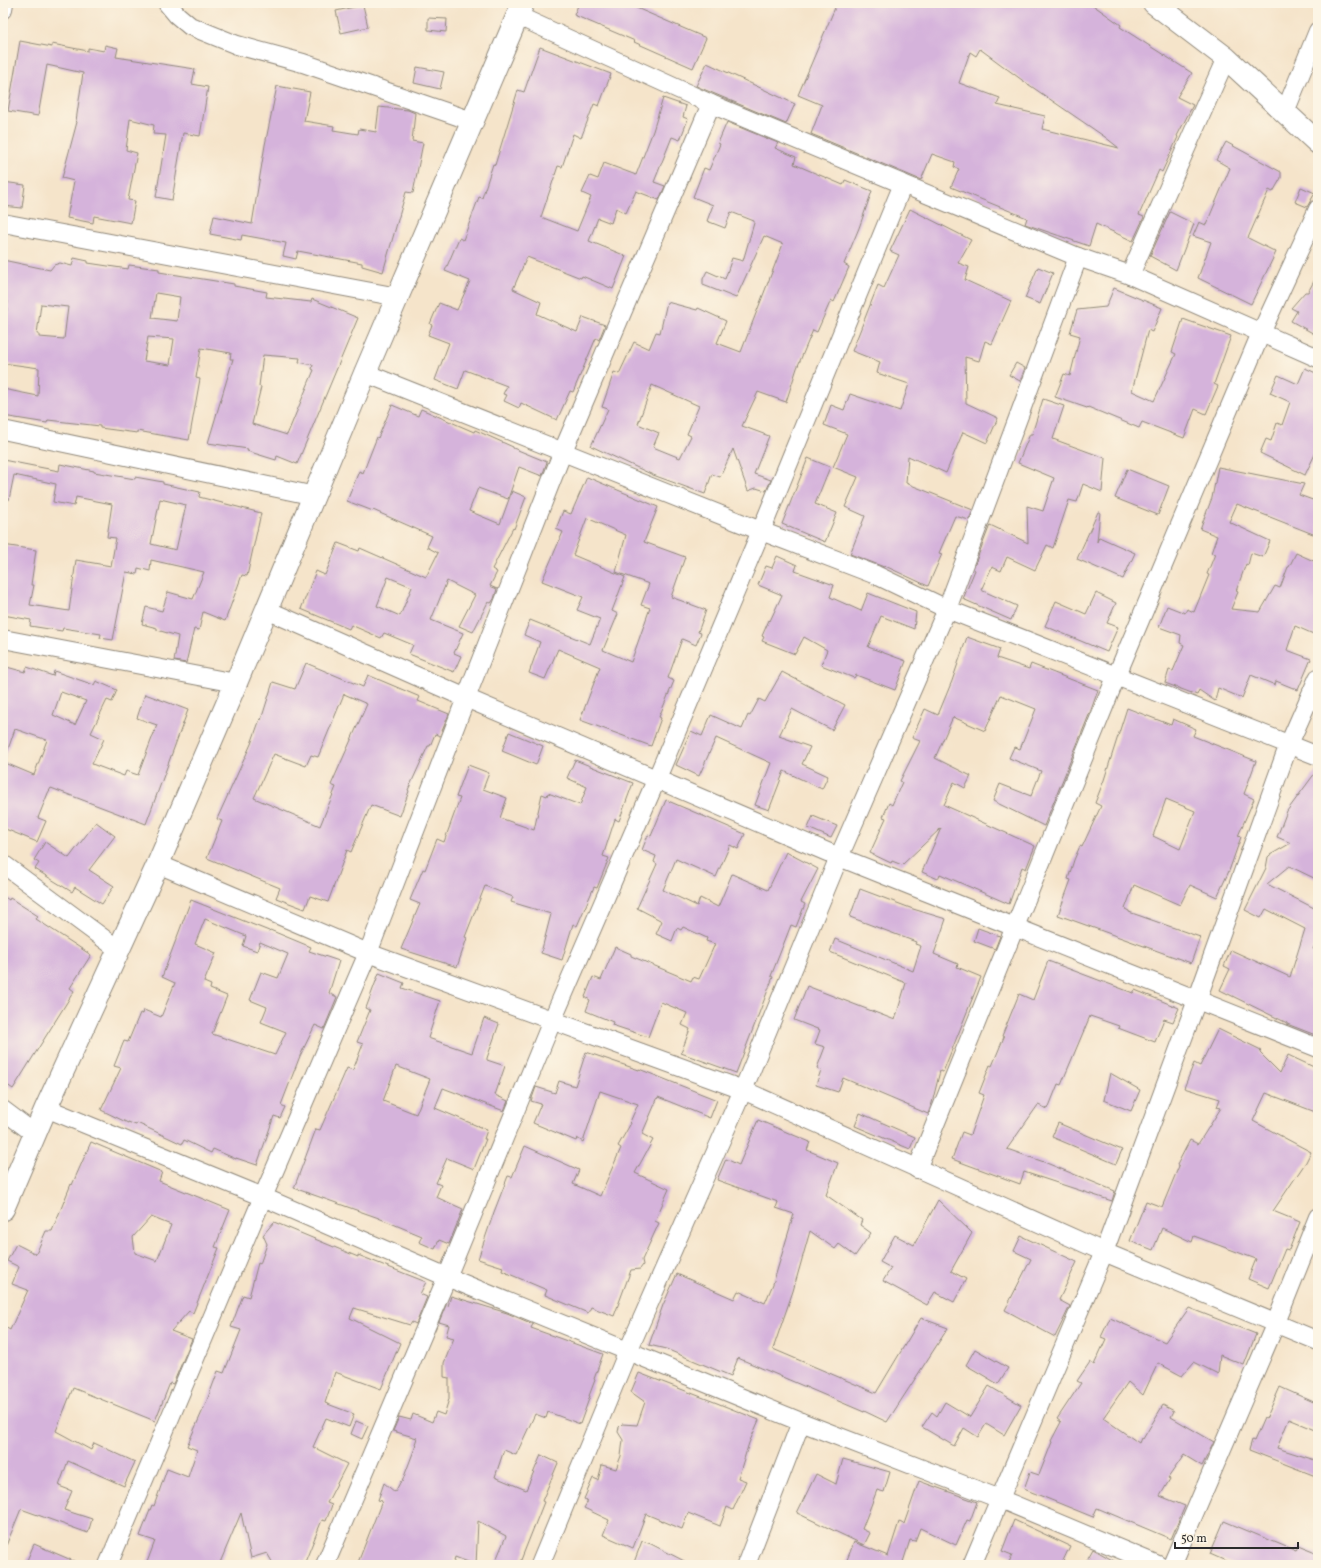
<svg xmlns="http://www.w3.org/2000/svg" width="1321" height="1568" viewBox="0 0 1321 1568" font-family="Vollkorn,serif">
<rect width="100%" height="100%" fill="#fcf5e5"/>
<filter id="ink" filterUnits="userSpaceOnUse"><feTurbulence type="fractalNoise" baseFrequency=".025" numOctaves="2"/><feDisplacementMap in="SourceGraphic" scale="8" xChannelSelector="R" yChannelSelector="G"/><feConvolveMatrix kernelMatrix="1 2 1 2 8 2 1 2 1" color-interpolation-filters="sRGB"/></filter>
<filter id="wash" filterUnits="userSpaceOnUse"><feTurbulence type="fractalNoise" baseFrequency=".012" numOctaves="4" result="noise"/><feDisplacementMap in="SourceGraphic" scale="16" xChannelSelector="R" yChannelSelector="G"/><feGaussianBlur stdDeviation="0.9" result="paint"/><feColorMatrix in="noise" values="0 0 0 0 0 0 0 0 0 0 0 0 0 0 0 0 0 1.4 0 .05"/><feComposite in="paint" operator="in"/></filter>
<g filter="url(#wash)">
<rect width="100%" height="100%" fill="#f5e4ca"/>
<g id="blocks">
<g fill="#d5b3db" fill-rule="evenodd">
<polygon points="579,3 625,3 706,38 693,68 634,42 635,41 574,15"/>
<path d="M837,3H1090L1121,25L1120,27L1192,73L1177,97L1193,105L1177,136L1178,137L1162,172L1159,170L1139,215L1144,217L1133,241L1096,224L1089,246L1025,224L1027,218L951,187L959,169L954,167L955,162L932,154L921,180L811,134L822,105L798,95ZM980,49L1022,80L1105,137L1119,148L1042,129L1045,116L997,105L1000,98L959,83L970,52L976,56Z"/>
<polygon points="363,5 368,27 341,33 336,11"/>
<polygon points="428,18 447,19 446,32 428,30"/>
<polygon points="20,41 52,47 52,44 88,51 88,48 104,51 105,45 118,48 116,57 195,69 192,84 208,87 200,136 183,133 172,200 156,197 166,135 153,134 154,125 130,119 126,150 137,153 128,200 135,201 131,223 94,216 93,223 67,218 74,181 62,178 77,122 76,121 83,73 47,65 38,116 8,111"/>
<polygon points="540,47 611,74 599,106 594,104 581,138 573,134 562,167 558,166 541,217 577,231 591,197 582,193 590,176 598,179 604,163 636,175 653,131 663,98 686,106 683,117 688,119 680,140 672,137 654,182 665,186 659,200 636,191 626,213 616,208 611,223 598,218 589,241 626,256 613,289 582,276 581,278 527,257 513,289 541,302 537,314 577,332 583,317 605,325 599,340 596,338 573,392 570,391 557,420 521,403 519,408 504,401 507,395 503,394 507,386 465,370 458,389 435,380 449,343 428,335 432,325 430,324 439,303 457,310 470,281 445,271 459,238 463,240 479,197 482,198 493,164 495,165 518,90 524,92"/>
<polygon points="707,63 795,104 786,124 696,86"/>
<polygon points="417,67 444,72 440,89 414,83"/>
<polygon points="277,86 310,92 304,121 334,126 333,130 358,134 359,129 376,132 379,107 408,110 415,113 412,141 423,143 413,193 406,192 383,272 362,266 362,263 298,251 296,259 283,256 286,243 242,235 241,240 210,234 214,216 252,224 265,145"/>
<path d="M727,122L778,143L775,148L796,157L794,164L843,185L845,180L872,191L859,228L844,264L849,267L834,302L831,300L817,332L813,330L797,368L786,402L758,392L742,426L769,436L754,474L771,480L766,491L756,488L748,491L733,449L720,477L712,474L705,494L653,475L591,446L608,409L602,407L614,372L619,374L634,342L649,349L656,332L660,333L667,302L697,310L698,308L726,321L717,343L741,352L783,244L764,236L736,298L703,285V279L707,271L725,279L732,258L743,261L754,223V221L731,212L725,228L707,221L713,205L693,197L704,168L709,170L720,144L718,143ZM652,385L699,406L687,434L691,436L680,458L653,447L659,433L638,424Z"/>
<polygon points="1226,142 1281,172 1281,178 1273,192 1269,190 1248,238 1276,252 1251,304 1198,278 1211,242 1193,236 1199,222 1206,225 1230,168 1216,160"/>
<polygon points="3,182 25,185 22,208 3,206"/>
<polygon points="1301,187 1315,193 1307,207 1295,202"/>
<polygon points="910,209 971,240 958,263 969,267 965,280 1011,301 992,344 985,341 979,361 965,357 966,403 998,418 987,443 963,432 946,473 908,456 906,483 973,510 969,520 955,516 939,553 942,554 928,586 885,566 884,567 850,554 865,516 845,507 858,477 833,467 847,434 824,425 831,405 844,410 850,394 900,411 909,384 877,373 880,362 852,351 878,285 884,288 899,255 890,251"/>
<polygon points="1170,212 1194,224 1176,270 1150,256"/>
<path d="M74,258L88,261V263L128,269L129,265L159,269V272L234,284V286L267,292L266,297L311,302L312,299L358,318L297,464L277,456L276,460L247,451L248,449L208,443L233,359H230L231,353L201,348L196,378L200,379L189,440L137,431V433L100,428V426L48,420L47,423L3,416V389L38,396L39,368L3,363V328L4,329L8,301H3V260L50,270L54,265L60,263L72,266ZM156,293L180,297L177,321L152,318ZM41,304L68,307L64,339L39,337V334H37ZM148,337L174,339L170,365L144,361ZM263,355L300,358L299,362L313,365L312,369L314,370L287,435L252,424L261,387L259,386Z"/>
<polygon points="1038,267 1053,273 1040,304 1025,298"/>
<polygon points="1318,274 1318,336 1291,321 1297,311 1291,308 1305,292 1308,292"/>
<polygon points="1114,288 1162,308 1152,332 1148,330 1132,391 1154,401 1176,354 1172,352 1183,319 1231,336 1214,384 1218,386 1206,414 1195,409 1184,438 1142,422 1139,428 1088,407 1087,408 1055,397 1064,374 1070,376 1080,336 1070,333 1077,310 1106,307"/>
<polygon points="1016,363 1025,368 1020,381 1009,375"/>
<polygon points="1305,368 1318,374 1318,448 1305,475 1260,453 1266,439 1271,441 1277,423 1282,425 1290,402 1270,393 1278,375 1298,384"/>
<polygon points="1043,399 1064,406 1053,439 1105,458 1102,492 1083,484 1077,502 1069,500 1053,548 1047,545 1035,570 1007,557 1001,571 992,567 981,590 1017,606 1011,620 963,599 975,570 973,569 990,525 1028,543 1027,506 1043,511 1054,478 1018,463 1030,434 1032,434"/>
<path d="M392,405L418,416L421,409L474,432L475,430L513,447V448L547,462L542,476L519,467L508,499L478,488L469,511L500,524L512,491L526,497L514,529L513,528L492,569L497,572L490,586L497,589L494,599L491,603L488,602L473,632L459,626L475,595L447,581L431,620L463,633L454,653L461,656L454,672L409,654L413,645L384,633L381,638L351,625L349,629L301,609L316,571L325,575L338,543L359,551L360,548L426,577L438,553L427,547L432,536L373,510V511L347,501L359,471L363,473L377,437L378,438ZM388,577L412,587L400,616L377,606Z"/>
<polygon points="808,458 830,467 815,504 837,513 825,542 782,524"/>
<path d="M3,460L59,471L60,464L94,471V472L135,479V477L163,482V484L200,492L199,497L261,513L247,576L242,575L225,621L203,612L199,630L194,629L186,663L174,661L178,636L157,630V628L142,624L146,607L162,611L168,592L193,599L204,572L151,560L150,571L138,568L137,574L126,572L113,640L100,638L101,634L63,628L62,631L30,626L31,620L3,615V545L36,550L31,585H34L30,605L69,611L76,560L111,566L116,538L107,537L112,504L76,497L74,506L53,502L56,484L14,475L9,500L3,499ZM160,499L186,505L176,550L151,544Z"/>
<polygon points="1218,467 1304,484 1299,495 1318,502 1318,536 1237,504 1229,522 1270,541 1263,557 1251,553 1248,565 1246,564 1236,591 1238,592 1231,609 1260,612 1275,586 1280,588 1288,567 1289,567 1296,553 1318,563 1318,636 1295,626 1287,650 1311,659 1298,690 1276,681 1275,685 1251,675 1242,698 1218,688 1215,701 1199,690 1197,695 1165,683 1169,670 1173,671 1184,645 1180,643 1181,635 1159,627 1167,606 1185,613 1187,609 1194,612 1209,575 1207,574 1215,554 1211,553 1217,536 1200,529 1212,498"/>
<polygon points="1127,469 1169,486 1158,515 1115,498"/>
<path d="M587,477L658,507L644,542L685,557L671,597L706,610L698,632L701,633L696,645L682,639L668,678L674,681L659,717L661,718L651,746L580,720L600,667L558,649L545,679L529,673L540,642L524,635L530,620L590,644L600,619L577,610L583,597L542,581L563,532L556,529L563,511L571,514ZM587,518L626,535L616,572L649,584L641,605L650,608L631,662L603,650L618,614L612,611L625,577L573,555Z"/>
<polygon points="1098,512 1100,512 1097,542 1099,537 1135,553 1123,579 1077,559"/>
<polygon points="777,556 797,565 795,571 834,585 830,597 861,611 868,593 916,612 914,629 881,616 868,647 906,661 895,690 856,675 854,678 821,665 827,650 804,637 795,654 762,641 764,637 762,636 769,620 770,621 782,595 758,585 766,566 772,568"/>
<polygon points="1096,593 1116,603 1107,623 1118,627 1107,652 1045,626 1056,601 1086,614"/>
<polygon points="967,637 1000,649 997,658 1029,669 1031,664 1098,690 1091,710 1044,826 993,801 1000,784 1031,796 1041,771 1009,758 1014,747 1020,749 1036,709 1001,695 985,731 953,717 935,758 971,776 965,788 954,782 944,805 1035,846 1026,869 1022,867 1009,904 940,874 938,879 922,872 941,828 902,865 892,861 891,863 870,853 886,818 883,817 889,803 892,805 902,782 900,781 920,741 912,738 925,709 938,715 952,681"/>
<path d="M306,663L363,687L368,675L420,697L418,701L449,714L440,736L435,734L430,746H428L408,790L409,791L400,816L371,805L351,852L347,850L328,902L310,896L305,909L276,898L280,888L207,858L222,821L217,819L251,744L260,719L261,720L273,682L295,689ZM344,694L367,704L331,785L336,787L320,826L254,798L274,754L306,766L311,755L318,757Z"/>
<path d="M3,666L25,672L27,667L53,676L54,671L94,685L96,681L117,690L112,702L107,700L91,733L104,739L92,764L124,776L126,771L138,775L157,725L137,718L145,694L188,710L146,824L51,788L48,793L38,818L46,821L37,842L3,828V762L34,775L47,740L15,729L5,758H3ZM61,692L86,701L75,725L53,715Z"/>
<polygon points="782,672 845,705 832,730 792,709 779,736 810,747 802,764 828,776 822,789 784,771 769,810 755,805 771,763 716,738 699,776 676,765 691,731 702,736 711,715 742,729 748,715 750,716 759,699 765,702"/>
<path d="M1127,708L1171,725L1173,719L1196,729L1193,736L1256,761L1244,794L1254,799L1238,836L1241,837L1229,871L1217,897L1190,885L1180,905L1134,885L1125,909L1129,911V912L1200,937L1191,963L1058,915L1071,880L1068,879L1074,860L1080,846L1082,847L1101,806L1095,803L1104,780ZM1166,799L1195,811L1180,849L1153,836Z"/>
<polygon points="509,732 543,746 536,765 502,751"/>
<polygon points="575,760 633,783 619,821 615,819 603,856 609,858 597,888 594,887 577,926 573,924 562,960 541,953 551,914 511,902 513,897 485,886 465,937 467,938 457,967 401,949 420,904 410,900 423,869 425,870 437,839 444,842 460,798 456,797 468,765 489,773 483,789 507,798 500,818 534,830 542,794 547,796 548,793 580,805 587,787 567,778"/>
<polygon points="1318,769 1318,880 1289,866 1267,884 1314,908 1318,900 1318,939 1313,949 1318,951 1318,1036 1287,1024 1287,1023 1220,990 1230,969 1224,966 1231,950 1290,977 1305,929 1266,909 1261,918 1245,910 1266,868 1268,857 1270,855 1291,843 1277,837 1287,811"/>
<polygon points="666,800 745,834 738,849 730,845 716,877 676,859 663,890 697,906 700,898 718,907 732,874 768,890 786,852 818,869 801,902 805,904 796,927 791,925 771,976 773,977 736,1073 681,1053 690,1029 682,1025 687,1013 661,1002 648,1037 612,1025 613,1022 586,1011 590,1000 585,997 593,977 601,980 615,947 631,954 631,956 691,981 693,977 699,979 715,944 706,941 707,938 683,927 681,930 677,928 672,941 656,934 662,921 637,908 657,864 654,862 656,856 642,850 648,835 651,836"/>
<polygon points="813,816 837,826 831,838 808,828"/>
<polygon points="96,822 115,836 89,870 114,886 102,904 75,887 72,892 35,869 39,863 34,860 45,842 69,858"/>
<polygon points="860,889 913,909 946,919 934,954 958,964 957,967 981,977 943,1072 940,1071 932,1103 928,1114 843,1078 838,1092 816,1085 821,1070 817,1068 825,1047 815,1044 820,1030 794,1020 807,986 895,1020 906,983 830,952 835,939 913,971 921,946 915,944 916,942 850,917"/>
<polygon points="3,896 9,900 10,898 38,916 36,919 91,955 70,988 74,991 13,1089 3,1082"/>
<path d="M191,900L269,931L270,930L311,947L309,951L339,961L329,993L337,997L324,1029L315,1025L300,1056L281,1105L285,1107L280,1118L274,1116L257,1165L236,1158V1159L213,1149L211,1153L184,1140L182,1144L137,1123L136,1125L128,1122V1123L101,1110L121,1068L114,1066L124,1041L128,1042L140,1013L143,1014L144,1010L161,1017L175,983L162,977ZM205,919L246,936L243,946L257,951L260,942L288,954L278,978L261,972L250,1000L267,1007L261,1022L286,1032L275,1055L212,1034L227,996L210,989L211,985L204,982L216,953L195,944Z"/>
<polygon points="978,928 1000,936 995,949 974,941"/>
<polygon points="1048,961 1133,993 1135,990 1179,1008 1173,1022 1164,1019 1155,1042 1118,1028 1119,1026 1090,1016 1061,1085 1058,1084 1048,1109 1038,1105 1007,1149 1044,1162 1115,1191 1112,1201 1024,1172 1020,1184 952,1159 962,1132 970,1135 984,1095 979,1093 990,1065 992,1066 1004,1037 1002,1036 1019,994 1033,1000"/>
<path d="M379,973L404,983L402,988L440,1001L428,1038L472,1053L484,1018L499,1024L487,1058V1060L505,1066L495,1095L508,1101L504,1111L443,1088L435,1108L487,1130L484,1139H486L474,1169L447,1158L436,1183L441,1185L436,1197L463,1209L449,1244L439,1240L435,1249L419,1242L422,1236L376,1217L294,1188L316,1129L320,1130L347,1068L353,1070L363,1044L357,1042L370,1010L366,1008ZM396,1066L430,1079L416,1114L383,1101Z"/>
<polygon points="1218,1029 1261,1050 1260,1053 1280,1073 1288,1055 1318,1069 1318,1113 1266,1093 1253,1121 1311,1152 1306,1162 1273,1211 1300,1222 1289,1250 1285,1249 1269,1288 1248,1279 1256,1259 1194,1236 1192,1242 1162,1228 1153,1250 1130,1241 1146,1201 1162,1207 1179,1166 1177,1165 1190,1140 1198,1144 1221,1108 1217,1107 1220,1099 1184,1088 1194,1063 1200,1066"/>
<polygon points="586,1052 639,1070 639,1069 717,1100 710,1118 658,1097 642,1134 653,1140 635,1173 669,1189 655,1221 659,1223 642,1260 643,1265 640,1269 631,1270 614,1316 591,1307 588,1313 545,1295 547,1290 502,1271 503,1267 478,1259 494,1212 508,1176 512,1177 525,1146 579,1170 573,1184 600,1196 621,1148 618,1146 631,1123 630,1122 638,1104 600,1091 583,1142 577,1138 576,1141 533,1123 541,1104 531,1101 536,1087 555,1093 559,1081 575,1086"/>
<polygon points="1110,1073 1140,1090 1131,1111 1104,1100"/>
<polygon points="860,1113 915,1137 910,1149 855,1126"/>
<polygon points="758,1120 810,1142 807,1150 838,1163 826,1195 862,1220 860,1225 871,1233 855,1256 839,1244 835,1249 810,1231 793,1291 773,1349 876,1393 921,1318 948,1328 887,1422 864,1411 864,1412 738,1358 731,1376 666,1349 649,1345 663,1305 677,1274 734,1299 738,1291 765,1303 773,1284 794,1214 776,1208 778,1202 717,1180 726,1159 739,1165"/>
<polygon points="1058,1123 1122,1150 1116,1164 1052,1137"/>
<path d="M91,1142L162,1172L159,1181L230,1210L215,1247L219,1248L193,1313L189,1311L171,1331L192,1339L173,1384L170,1383L155,1421L73,1388L56,1431L91,1450L94,1443L135,1462L124,1486L68,1461L59,1486L72,1491L64,1510L92,1519L88,1533L21,1509L3,1553V1326L10,1330L28,1290L12,1284L19,1267L7,1261L16,1244L36,1254L46,1231H52L71,1184L72,1185ZM151,1217L171,1225L157,1261L135,1253L133,1237Z"/>
<polygon points="938,1200 972,1233 951,1271 966,1279 954,1302 935,1292 927,1305 883,1281 891,1268 880,1262 895,1235 914,1245"/>
<polygon points="274,1222 358,1257 358,1255 426,1282 420,1294 427,1297 416,1324 412,1322 410,1325 354,1308 350,1318 400,1343 381,1389 335,1372 325,1403 354,1414 349,1427 326,1418 313,1447 347,1464 327,1503 332,1505 326,1521 322,1520 305,1562 300,1560 299,1565 274,1565 267,1553 251,1558 241,1513 219,1565 146,1565 155,1541 140,1536 152,1505 154,1506 167,1469 188,1477 197,1450 187,1446 206,1403 218,1371 224,1373 241,1330 231,1327 243,1295 249,1297 258,1263 260,1264 267,1244 263,1235"/>
<polygon points="1021,1236 1077,1262 1059,1300 1070,1306 1055,1337 1005,1310 1031,1259 1014,1251"/>
<polygon points="451,1296 507,1313 533,1324 531,1328 603,1354 594,1379 595,1380 589,1396 590,1396 580,1424 548,1412 546,1418 535,1414 516,1455 504,1450 495,1477 526,1490 541,1455 558,1463 542,1501 544,1502 519,1565 494,1565 506,1536 478,1521 476,1565 455,1557 453,1565 357,1565 382,1501 378,1500 384,1483 395,1492 401,1481 402,1482 416,1445 415,1444 417,1438 393,1431 399,1417 411,1420 413,1414 432,1422 436,1412 444,1415 449,1399 449,1378 444,1377 444,1363 454,1338 446,1336 449,1325 439,1322 446,1305 448,1306"/>
<polygon points="1189,1308 1256,1334 1244,1365 1220,1355 1218,1374 1194,1362 1182,1376 1158,1363 1143,1395 1128,1382 1103,1418 1139,1443 1141,1438 1143,1439 1163,1405 1174,1411 1171,1417 1214,1442 1202,1466 1184,1455 1168,1478 1170,1479 1160,1496 1185,1506 1171,1539 1097,1508 1093,1517 1024,1489 1030,1472 1039,1475 1052,1442 1051,1441 1061,1422 1057,1419 1081,1383 1077,1381 1090,1362 1094,1365 1106,1339 1101,1337 1110,1318 1165,1342"/>
<polygon points="975,1349 1008,1368 998,1384 966,1365"/>
<polygon points="639,1373 717,1403 759,1420 749,1443 738,1478 746,1481 733,1510 727,1507 720,1526 688,1513 682,1529 646,1514 633,1548 603,1535 609,1520 584,1508 588,1501 584,1499 593,1478 598,1480 602,1465 616,1469 621,1456 623,1440 618,1432 619,1427 622,1424 637,1425 645,1402 631,1392"/>
<polygon points="989,1386 1021,1405 1004,1435 986,1424 978,1437 964,1428 954,1446 922,1427 932,1412 937,1416 945,1402 970,1417"/>
<polygon points="1280,1387 1318,1404 1318,1431 1289,1419 1277,1448 1318,1461 1318,1477 1249,1450 1252,1440 1254,1441 1264,1418 1266,1419"/>
<polygon points="356,1421 368,1426 362,1439 351,1434"/>
<polygon points="843,1459 890,1472 884,1492 877,1490 862,1529 870,1533 864,1545 797,1513 816,1474 836,1484"/>
<polygon points="919,1481 977,1502 970,1521 967,1520 956,1545 920,1528 915,1541 910,1540 903,1562 909,1565 845,1565 854,1542 888,1556 899,1522 904,1524"/>
<polygon points="1014,1520 1070,1546 1061,1565 1008,1565 1012,1555 1002,1551"/>
<polygon points="1224,1521 1296,1551 1298,1546 1318,1554 1318,1565 1235,1565 1210,1554"/>
<polygon points="642,1541 651,1544 692,1565 633,1565"/>
<polygon points="34,1544 83,1565 25,1565"/>
<polygon points="1093,1549 1121,1565 1084,1565"/>
</g>
</g>
</g>
<g filter="url(#ink)">
<use href="#blocks" fill-opacity="0" stroke="#90887a" stroke-width="1"/>
<g fill="none" stroke-linecap="round" stroke-linejoin="round">
<defs>
<g id="street">
<polyline points="167,3 177,15 190,26 237,45 303,63 472,121"/>
<polyline points="3,9 4,3"/>
<polyline points="518,16 711,104 1078,257 1130,275 1318,358"/>
<polyline points="1285,112 1318,31"/>
<polyline points="3,223 398,297"/>
<polyline points="1130,275 1226,58"/>
<polyline points="365,373 761,531 876,575 947,609 1318,756"/>
<polyline points="3,430 315,496"/>
<polyline points="267,610 466,698 839,857 1318,1048"/>
<polyline points="3,639 236,683"/>
<polyline points="3,864 119,950"/>
<polyline points="158,864 368,953 743,1090 1104,1252 1318,1341"/>
<polyline points="46,1108 263,1197 447,1277 801,1422 1000,1499 1158,1565"/>
<polyline points="3,1110 35,1134"/>
<polyline points="917,1169 1116,677 1261,333 1318,209"/>
<polyline points="108,1565 263,1197 368,953 466,698 563,451 711,104"/>
<polyline points="325,1565 447,1277 552,1021 657,778 761,531 903,184"/>
<polyline points="540,1565 628,1351 743,1090 839,857 947,609 1078,257"/>
<polyline points="746,1565 801,1422"/>
<polyline points="972,1565 1104,1252 1197,1000 1289,744 1318,678"/>
<polyline points="1172,1565 1275,1325 1318,1217"/>
</g>
<g id="secondary">
<polyline points="1154,3 1226,58 1318,143"/>
<polyline points="3,1209 46,1108 158,864 236,683 365,373 523,3"/>
</g>
</defs>
<use href="#street" stroke="#90887a" stroke-width="20"/>
<use href="#secondary" stroke="#90887a" stroke-width="24"/>
<use href="#street" stroke="#fff" stroke-width="18"/>
<use href="#secondary" stroke="#fff" stroke-width="22"/>
</g>
</g>
<rect width="1321" height="1568" fill="none" stroke="#fcf5e5" stroke-width="16"/>
<path d="M1175 1542v6h123v-6" fill="none" stroke="#2b2b2b" stroke-width="2"/>
<text x="1181" y="1542" font-size="12" fill="#2b2b2b" stroke="#fcf5e5" stroke-width="3" paint-order="stroke">50 m</text>
</svg>
